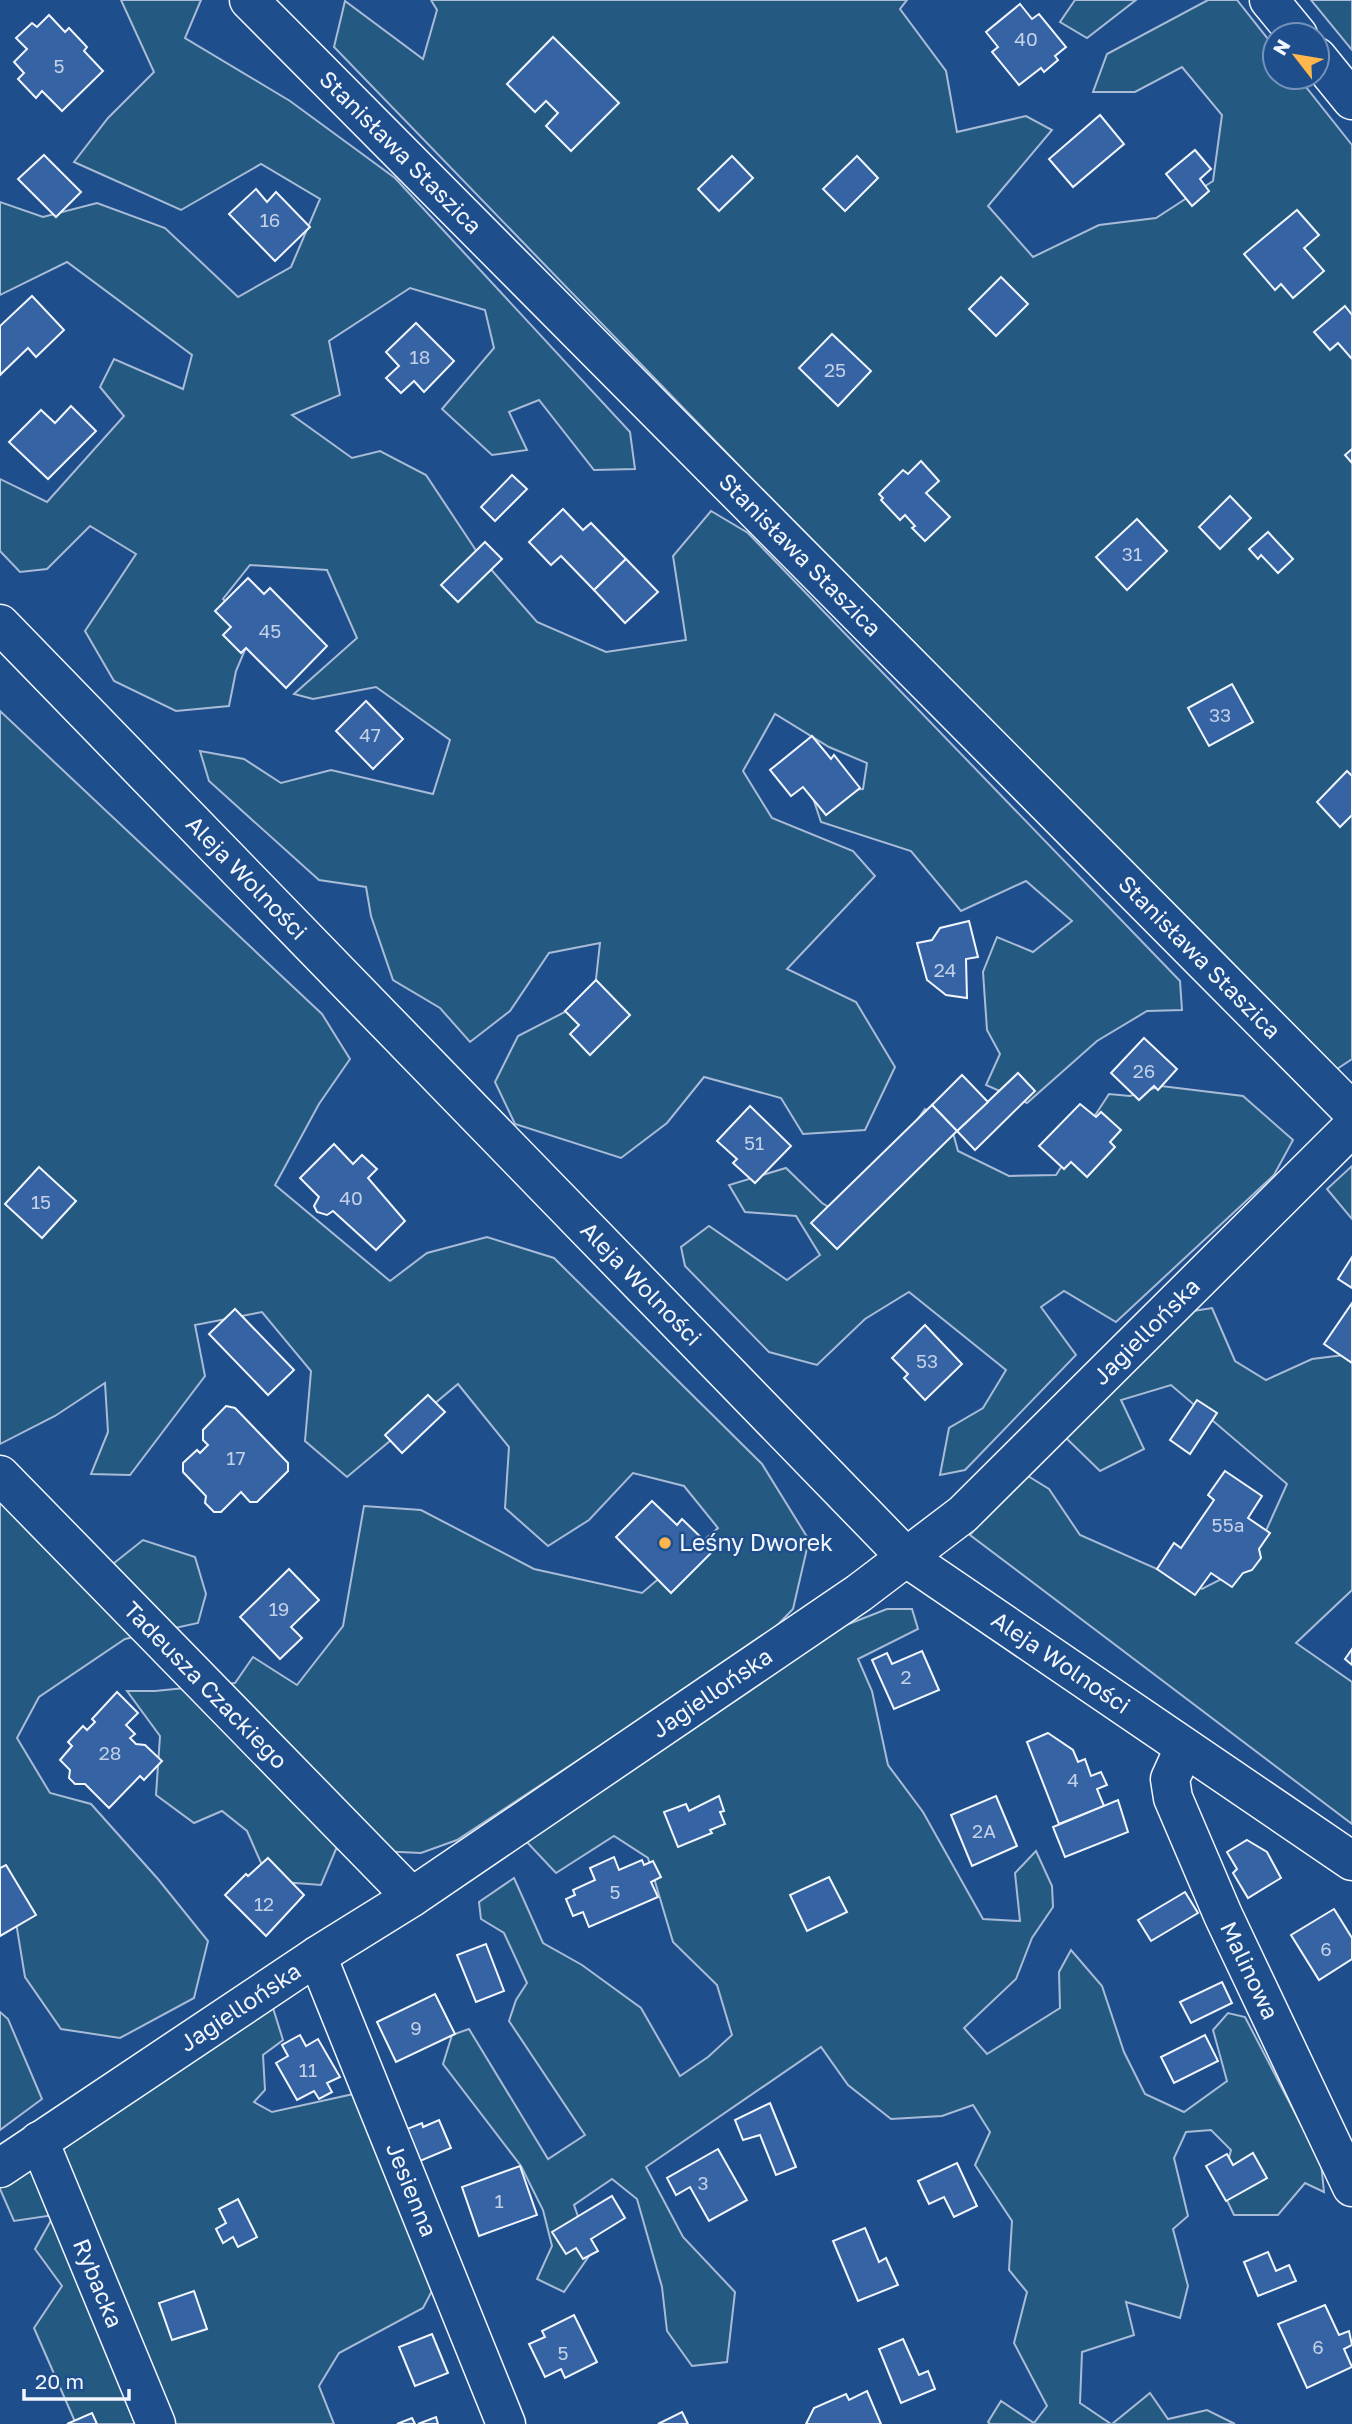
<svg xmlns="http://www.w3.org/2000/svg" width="1352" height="2424" viewBox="0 0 1352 2424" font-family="'Golos Text',sans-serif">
<rect width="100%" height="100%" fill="#1f4e8c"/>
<g fill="#245a82" stroke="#a8bbd7" stroke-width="2">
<polygon points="121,0 201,0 185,38 290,101 395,178 630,432 635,469 594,470 539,400 509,412 527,450 492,455 442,409 494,348 485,310 410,288 329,341 340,395 292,415 352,458 380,451 426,475 481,558 537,622 606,652 686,640 673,556 711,511 748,533 1180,981 1182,1010 1147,1011 1097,1041 1027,1103 986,1085 1000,1054 987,1030 983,972 997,937 1033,952 1072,921 1026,881 961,911 911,851 821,822 811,792 863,789 867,763 829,747 775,714 743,771 772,818 853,851 875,876 787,969 856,1002 895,1067 865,1130 803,1134 781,1098 704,1077 667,1123 621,1158 515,1124 495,1082 518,1036 594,997 600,943 549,953 510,1011 470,1042 440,1008 393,980 371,916 366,887 319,880 209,781 200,751 244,759 281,783 331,770 433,794 450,740 376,687 313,699 294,694 357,638 327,570 250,565 223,599 253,631 236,671 229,706 176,711 114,681 85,631 136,554 90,526 47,569 20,572 0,551 0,479 47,502 124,416 100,387 114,359 183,389 192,355 67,262 0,295 0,202 43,217 97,203 165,228 238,297 291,267 320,199 261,164 181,210 74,162 108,118 154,72"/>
<polygon points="431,0 907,0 900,9 946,71 957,132 1026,116 1052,130 988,206 1033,257 1099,225 1156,218 1213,181 1222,115 1182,67 1135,92 1093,92 1107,54 1208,0 1237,0 1275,48 1275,77 1298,77 1352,145 1352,1059 1337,1069 754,481 334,47 345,1 423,59 437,10"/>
<polygon points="1075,0 1136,0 1087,38 1060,22"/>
<polygon points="1311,0 1352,0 1352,50"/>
<polygon points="0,711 322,1014 350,1059 319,1104 275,1185 390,1281 427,1253 487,1237 554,1258 762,1464 809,1540 793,1609 767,1636 457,1840 421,1853 336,1849 321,1885 269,1881 247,1831 222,1811 194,1823 156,1795 160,1736 127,1691 155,1691 235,1683 253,1657 297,1685 343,1626 364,1506 421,1510 534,1569 642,1593 718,1528 684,1486 633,1473 589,1520 548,1546 505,1508 509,1447 458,1384 347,1477 305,1441 311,1371 262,1312 195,1325 205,1376 130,1475 91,1474 108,1432 105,1383 55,1416 0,1444"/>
<polygon points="1161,1086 1243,1096 1293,1140 1274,1175 1116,1322 1064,1291 1041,1307 1076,1355 965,1470 940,1475 949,1428 983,1408 1006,1370 909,1292 865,1319 817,1365 769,1352 685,1266 681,1247 709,1226 787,1280 820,1255 796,1216 745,1212 729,1185 786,1168 822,1203 847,1218 925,1109 950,1122 958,1151 1009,1176 1056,1175 1109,1094 1130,1096"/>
<polygon points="1352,1166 1352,1219 1327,1189"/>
<polygon points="1212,1308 1235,1361 1266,1380 1312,1359 1352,1354 1352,1590 1296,1643 1352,1682 1352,1824 970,1535 1023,1473 1049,1489 1080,1535 1202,1589 1251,1564 1287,1484 1171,1385 1121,1400 1144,1449 1100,1471 1064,1436 1187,1312"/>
<polygon points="0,1495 84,1587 143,1540 195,1557 206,1594 198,1623 125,1639 39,1697 17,1738 50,1793 91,1804 158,1879 208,1941 194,1998 120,2038 61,2029 25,1977 10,1886 0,1880"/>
<polygon points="887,1609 912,1609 918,1629 858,1659 872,1691 888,1765 923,1812 983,1919 1020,1921 1015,1873 1036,1851 1052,1886 1053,1907 1032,1938 1016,1979 964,2028 987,2054 1060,2008 1059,1972 1071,1950 1102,1986 1124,2052 1145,2094 1184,2112 1227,2081 1213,2030 1228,2013 1245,2017 1321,2163 1324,2192 1305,2183 1278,2215 1234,2215 1221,2188 1231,2150 1211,2130 1186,2132 1174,2158 1188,2216 1173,2229 1188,2286 1180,2318 1126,2302 1134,2335 1082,2352 1080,2403 1111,2424 990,2424 988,2422 1001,2401 1034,2423 1047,2406 1014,2343 1027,2292 1009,2270 1012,2221 975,2165 990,2132 973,2105 942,2116 891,2119 848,2085 821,2047 646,2167 683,2237 735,2292 727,2362 692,2366 667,2331 662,2287 637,2199 612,2179 574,2205 591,2253 564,2292 537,2279 552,2246 543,2210 521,2166 443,2064 452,2035 469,2029 548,2159 585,2135 509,2021 516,2000 527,1983 504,1933 481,1919 479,1902 514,1878 543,1943 582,1965 641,2008 680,2076 708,2057 732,2035 717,1985 673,1942 648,1858 614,1836 556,1873 523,1838 846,1625"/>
<polygon points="273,2008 283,2040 263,2055 265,2090 254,2102 272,2112 358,2093 433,2289 423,2308 339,2353 319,2386 334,2424 76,2424 34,2328 62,2286 35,2249 54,2215 14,2221 0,2189 0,2184"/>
<polygon points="0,2012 8,2019 42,2099 0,2130"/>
<polygon points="1150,2393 1168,2419 1207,2410 1235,2424 1112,2424"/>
</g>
<g fill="#3563a3" stroke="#f2f6ff" stroke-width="2">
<polygon points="1020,4 1032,19 1039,14 1066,47 1055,56 1058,60 1044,72 1041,68 1019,85 992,52 998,47 986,32"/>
<polygon points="49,15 65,32 69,28 87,47 84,51 103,71 62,111 42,91 36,98 18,79 24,73 14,62 27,49 16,38 32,23 37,27"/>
<polygon points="553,37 619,103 571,151 546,126 558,113 546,101 535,112 507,84"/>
<polygon points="1100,115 1124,144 1073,187 1049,159"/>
<polygon points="1195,150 1211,169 1200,179 1209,191 1192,206 1166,174"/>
<polygon points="44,155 81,192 56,217 18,179"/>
<polygon points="732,156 753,178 719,211 698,189"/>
<polygon points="857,156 878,178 845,211 823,189"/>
<polygon points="256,189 267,202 276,192 310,227 275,261 229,214"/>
<polygon points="1297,210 1319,235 1304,248 1324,271 1293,298 1281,284 1275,290 1244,254"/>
<polygon points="1001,277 1028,304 996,336 969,309"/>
<polygon points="32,296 64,330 36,357 28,348 0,375 0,326"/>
<polygon points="1345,306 1352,315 1352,359 1338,343 1330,350 1314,332"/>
<polygon points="416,323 454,361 424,392 414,381 401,393 386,378 399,366 386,352"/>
<polygon points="832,334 871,371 838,406 799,368"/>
<polygon points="71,406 96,431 48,479 9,442 41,410 55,423"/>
<polygon points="1352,449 1352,463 1345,455"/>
<polygon points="921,461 939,481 926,493 950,517 925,541 912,528 915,526 905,515 900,520 881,500 883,498 879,494 903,470 908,474"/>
<polygon points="512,475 527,489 495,521 481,507"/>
<polygon points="1230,496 1251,518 1220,549 1199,527"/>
<polygon points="563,509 583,530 591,523 626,559 594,590 561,556 551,565 529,542"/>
<polygon points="1137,519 1167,551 1127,590 1096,557"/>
<polygon points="1268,532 1293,559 1278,573 1261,555 1258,559 1249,549"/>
<polygon points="485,542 502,559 458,602 441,585"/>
<polygon points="626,559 658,592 625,623 594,590"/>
<polygon points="248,578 264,594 270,588 327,646 286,688 246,648 241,653 223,635 231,627 215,611"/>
<polygon points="1232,684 1253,722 1209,746 1188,708"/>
<polygon points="366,701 403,739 373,769 336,731"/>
<polygon points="812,736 831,759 834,755 860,788 826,815 803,787 791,796 770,770"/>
<polygon points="1347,771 1352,776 1352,815 1340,827 1317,802"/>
<polygon points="969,921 978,957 966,959 967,998 946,995 927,980 917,943 932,940 940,928"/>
<polygon points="596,980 630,1015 590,1055 570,1034 579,1025 565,1011"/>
<polygon points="1144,1038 1177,1069 1158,1090 1154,1086 1139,1100 1111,1073"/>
<polygon points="1018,1073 1035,1091 975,1150 957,1131"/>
<polygon points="962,1075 988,1102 957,1131 932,1105"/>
<polygon points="1080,1104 1096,1117 1101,1112 1121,1130 1110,1142 1115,1147 1087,1177 1071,1162 1064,1169 1039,1146"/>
<polygon points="932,1105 957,1131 837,1249 811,1223"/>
<polygon points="750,1106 791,1146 755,1183 733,1163 737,1159 717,1141"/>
<polygon points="334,1144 353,1164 362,1155 377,1169 368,1178 405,1221 376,1250 333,1211 327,1215 317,1212 314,1206 319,1197 300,1178"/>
<polygon points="39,1167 76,1201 42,1238 5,1204"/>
<polygon points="1352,1257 1352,1288 1338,1279"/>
<polygon points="1352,1303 1352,1363 1324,1344"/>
<polygon points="235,1309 294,1370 268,1395 209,1334"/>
<polygon points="925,1325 962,1364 925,1400 904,1378 908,1374 892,1358"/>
<polygon points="428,1395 445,1412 402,1453 385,1435"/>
<polygon points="1197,1400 1217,1413 1190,1454 1170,1440"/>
<polygon points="226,1406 235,1408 288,1463 288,1471 257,1502 250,1502 241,1492 221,1512 214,1512 205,1503 206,1496 183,1472 183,1463 197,1450 200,1453 208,1445 203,1440 203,1430"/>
<polygon points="1225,1471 1262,1496 1248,1518 1270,1533 1259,1549 1261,1558 1252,1570 1243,1573 1232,1587 1211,1573 1195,1595 1157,1569 1174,1543 1181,1548 1214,1500 1208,1495"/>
<polygon points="652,1501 677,1525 682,1519 714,1550 671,1593 616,1537"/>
<polygon points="289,1569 319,1600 291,1627 302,1638 280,1659 240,1617"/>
<polygon points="1352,1649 1352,1665 1345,1659"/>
<polygon points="922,1651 939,1690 894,1709 872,1660 887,1653 892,1664"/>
<polygon points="117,1692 138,1713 126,1725 135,1734 130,1738 136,1744 145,1745 162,1761 144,1780 140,1776 109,1808 85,1784 75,1784 69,1778 70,1770 60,1760 72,1746 68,1742 83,1726 87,1730 95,1722 92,1719"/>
<polygon points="1048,1733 1073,1750 1078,1762 1085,1759 1091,1776 1101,1772 1107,1785 1097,1789 1104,1806 1059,1824 1027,1742"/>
<polygon points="719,1796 724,1811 720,1812 725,1824 710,1830 712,1833 678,1847 664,1812 686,1804 689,1811"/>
<polygon points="996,1796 1017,1846 972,1866 951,1815"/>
<polygon points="1118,1800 1128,1832 1065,1857 1053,1827"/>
<polygon points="1247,1840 1267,1852 1281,1878 1248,1898 1233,1873 1237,1869 1227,1852"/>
<polygon points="614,1857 619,1870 642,1860 644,1865 653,1861 661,1877 651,1882 658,1897 589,1927 583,1912 573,1916 566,1899 575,1895 573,1890 595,1880 590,1868"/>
<polygon points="268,1858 304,1895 266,1936 225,1895 246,1874 248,1876"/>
<polygon points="6,1865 36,1915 0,1936 0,1868"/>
<polygon points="829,1877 847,1912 807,1931 790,1895"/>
<polygon points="1185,1892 1198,1913 1151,1941 1138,1920"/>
<polygon points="1334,1909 1352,1938 1352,1959 1319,1980 1291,1935"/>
<polygon points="486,1944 504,1991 476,2002 457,1955"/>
<polygon points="1222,1982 1232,2003 1191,2023 1180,2002"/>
<polygon points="435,1994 455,2034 396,2062 377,2022"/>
<polygon points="300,2035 306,2046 318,2039 340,2077 327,2083 332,2092 319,2099 314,2091 297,2100 276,2063 288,2056 282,2045"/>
<polygon points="1205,2035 1218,2061 1174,2083 1161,2057"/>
<polygon points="770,2103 796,2167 776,2175 760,2135 743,2140 735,2120"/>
<polygon points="439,2120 451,2148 420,2161 407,2129 422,2123 423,2127"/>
<polygon points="718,2149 747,2200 709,2221 690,2187 676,2195 667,2178"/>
<polygon points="1253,2153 1267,2178 1226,2201 1206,2166 1227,2154 1233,2165"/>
<polygon points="957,2163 977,2206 954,2217 944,2197 929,2204 918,2181"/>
<polygon points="520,2166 537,2215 479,2236 462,2187"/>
<polygon points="612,2196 625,2218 591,2239 598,2251 583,2259 576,2248 566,2254 552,2232"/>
<polygon points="238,2199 257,2237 238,2247 233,2237 223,2243 216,2229 226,2223 219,2209"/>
<polygon points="865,2228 879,2262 886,2258 898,2285 858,2301 833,2241"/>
<polygon points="1268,2252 1276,2271 1289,2265 1296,2281 1258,2296 1244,2262"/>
<polygon points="194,2291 207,2329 172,2340 159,2303"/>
<polygon points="1325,2305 1339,2335 1349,2331 1352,2345 1344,2349 1352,2367 1307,2388 1278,2324"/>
<polygon points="574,2315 597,2362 565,2378 561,2369 545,2377 529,2344 545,2337 542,2331"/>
<polygon points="432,2334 448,2373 415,2386 399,2347"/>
<polygon points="903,2339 919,2375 928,2371 935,2389 901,2403 879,2349"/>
<polygon points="867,2391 881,2424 806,2424 814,2408 846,2394 849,2400"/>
<polygon points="682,2412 688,2424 658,2424"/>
<polygon points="92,2413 97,2424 67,2424"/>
<polygon points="436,2417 438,2424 418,2424"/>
<polygon points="412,2418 415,2424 397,2424"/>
</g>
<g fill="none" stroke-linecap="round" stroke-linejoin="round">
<defs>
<g id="minor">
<path id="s1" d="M249,0L1352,1111"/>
<polyline points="1269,0 1298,35"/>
<polyline points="1317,57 1352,100"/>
<path id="s2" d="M0,624L907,1558L1352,1861"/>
<path id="s3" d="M0,1475L412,1897"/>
<path id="s4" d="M1184,1748L1170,1779L1173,1798L1223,1915L1352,2187"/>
<path id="s5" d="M317,1956L506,2424"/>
<path id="s6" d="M39,2141L156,2424"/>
<path id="s7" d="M0,2168L317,1956L412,1897L859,1593L963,1514L1352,1127"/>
</g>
</defs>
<use href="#minor" stroke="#f2f6ff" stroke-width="41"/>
<use href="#minor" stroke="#1f4e8c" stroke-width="38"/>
</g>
<circle fill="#ffb74d" stroke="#1f4e8c" stroke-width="2.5" cx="665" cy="1543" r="7"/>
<g text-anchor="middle" stroke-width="5" stroke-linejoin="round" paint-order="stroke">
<g font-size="19" fill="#c3d1e8">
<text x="1026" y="46">40</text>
<text x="59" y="73">5</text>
<text x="270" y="227">16</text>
<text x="420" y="364">18</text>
<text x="835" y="377">25</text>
<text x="1132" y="561">31</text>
<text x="270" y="638">45</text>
<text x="1220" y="722">33</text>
<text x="370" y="742">47</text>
<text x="945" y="977">24</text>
<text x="1144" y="1078">26</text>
<text x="754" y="1150">51</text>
<text x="351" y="1205">40</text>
<text x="41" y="1209">15</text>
<text x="927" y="1368">53</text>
<text x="236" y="1465">17</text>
<text x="1228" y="1532">55a</text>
<text x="279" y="1616">19</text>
<text x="906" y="1684">2</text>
<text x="110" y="1760">28</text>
<text x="1073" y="1787">4</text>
<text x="984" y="1838">2A</text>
<text x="615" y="1899">5</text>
<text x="264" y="1911">12</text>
<text x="1326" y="1956">6</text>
<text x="416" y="2035">9</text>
<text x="308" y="2077">11</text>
<text x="703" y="2190">3</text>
<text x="499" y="2208">1</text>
<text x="1318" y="2354">6</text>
<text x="563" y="2360">5</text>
</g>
<g font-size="23" fill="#f2f6ff" stroke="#1f4e8c">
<text dy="8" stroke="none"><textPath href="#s1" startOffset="215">Stanisława Staszica</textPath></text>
<text dy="8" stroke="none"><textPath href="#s1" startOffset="782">Stanisława Staszica</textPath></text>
<text dy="8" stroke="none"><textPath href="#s2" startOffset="354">Aleja Wolności</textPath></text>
<text dy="8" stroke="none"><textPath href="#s1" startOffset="1349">Stanisława Staszica</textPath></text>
<text dy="8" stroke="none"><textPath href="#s2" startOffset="920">Aleja Wolności</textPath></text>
<text dy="8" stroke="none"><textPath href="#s7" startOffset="1423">Jagiellońska</textPath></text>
<text dy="8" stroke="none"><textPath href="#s2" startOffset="1488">Aleja Wolności</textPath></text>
<text dy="8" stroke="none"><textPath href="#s3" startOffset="294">Tadeusza Czackiego</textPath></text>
<text dy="8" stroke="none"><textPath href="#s7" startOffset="856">Jagiellońska</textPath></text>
<text dy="8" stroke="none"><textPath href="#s4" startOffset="242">Malinowa</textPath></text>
<text dy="8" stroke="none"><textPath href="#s7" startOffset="289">Jagiellońska</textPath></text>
<text dy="8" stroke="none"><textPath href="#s5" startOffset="252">Jesienna</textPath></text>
<text dy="8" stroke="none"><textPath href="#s6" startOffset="154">Rybacka</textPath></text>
</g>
<g font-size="23" fill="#f2f6ff" stroke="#1f4e8c" text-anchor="start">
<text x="679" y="1551">Leśny Dworek</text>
</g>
</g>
<g transform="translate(1296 56) rotate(301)"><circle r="33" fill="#1f4e8c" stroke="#7391ba" stroke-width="2"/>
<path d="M0-5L12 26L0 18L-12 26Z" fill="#ffb74d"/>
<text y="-10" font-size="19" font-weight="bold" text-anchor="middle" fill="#f2f6ff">N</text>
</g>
<path d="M24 2389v10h105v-10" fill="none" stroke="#f2f6ff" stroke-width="3.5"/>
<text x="35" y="2389" font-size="21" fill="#f2f6ff" stroke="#1f4e8c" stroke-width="5" paint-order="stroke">20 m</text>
</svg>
